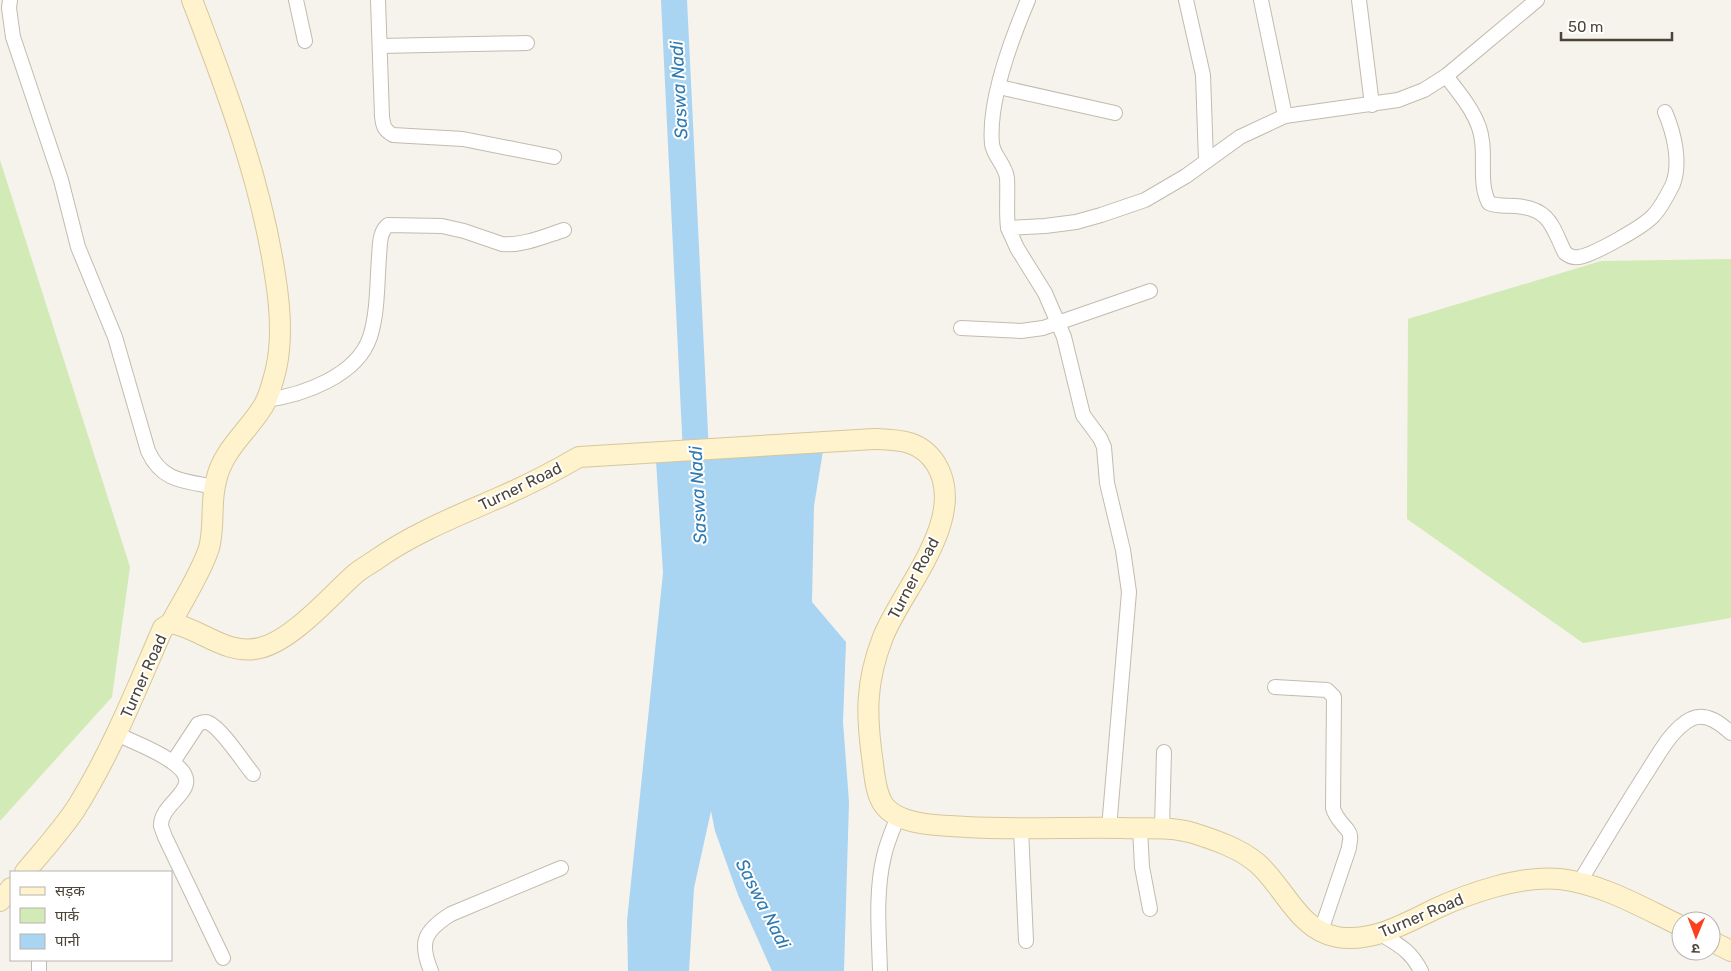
<svg xmlns="http://www.w3.org/2000/svg" width="1731" height="971" viewBox="0 0 1731 971" font-family="Rubik,'Noto Sans Devanagari',sans-serif">
<rect width="100%" height="100%" fill="#f6f3ec"/>
<g fill="#d2eab5">
<polygon points="0,160 130,567 112,697 0,821"/>
<polygon points="1731,259 1731,618 1583,643 1407,519 1408,319 1601,261"/>
</g>
<polygon fill="#a9d4f2" points="823,451 814,506 812,602 846,642 843,722 849,802 844,971 772,971 738,895 715,831 711,811 694,888 689,971 628,971 627,921 663,573 656,460"/>
<g fill="none" stroke-linecap="round" stroke-linejoin="round">
<polyline stroke="#a9d4f2" stroke-width="26" points="674,0 697,474"/>
<defs>
<g id="street">
<path d="M10,0L9,8L13,37L61,180L78,247L115,337L148,451C162,482 185,481 215,487"/>
<polyline points="296,0 305,41"/>
<path d="M378,0L382,116C383,126 384,130 393,135L463,139L554,157"/>
<polyline points="1186,0 1203,75 1206,161"/>
<polyline points="1261,0 1285,116"/>
<polyline points="1359,0 1372,105"/>
<polyline points="380,46 527,43"/>
<path d="M1446,76C1460,94 1480,117 1482,141C1485,161 1479,185 1489,203C1498,207 1507,205 1516,206C1551,209 1552,227 1565,253C1569,256 1574,258 1579,257C1593,255 1643,227 1653,216C1661,208 1668,194 1673,184C1681,162 1674,133 1665,112"/>
<polyline points="999,87 1115,113"/>
<path d="M1008,228C1006,211 1008,195 1007,178C1005,164 994,157 992,144C988,100 1011,40 1028,0"/>
<polyline points="961,328 1021,331 1043,328 1150,291"/>
<path d="M266,400C303,395 357,376 370,337C378,312 377,282 379,257C380,246 379,232 388,225L442,226L464,231L502,244C523,246 545,236 564,230"/>
<path d="M1275,687L1327,690L1334,697L1333,808C1336,821 1350,829 1350,836C1351,839 1349,844 1349,848L1321,931"/>
<path d="M117,734C135,743 156,750 172,762C210,788 160,800 161,826C162,829 164,834 165,837L223,958"/>
<path d="M173,762L198,724C202,722 206,721 209,723C222,729 243,762 253,774"/>
<polyline points="1109,828 1129,592 1123,550 1107,483 1104,447 1100,438 1083,415 1064,337 1058,323 1045,293 1017,248 1008,228 1045,226 1076,222 1101,215 1145,200 1186,176 1240,137 1285,116 1398,100 1424,90 1446,76 1537,0"/>
<polyline points="1140,828 1142,867 1150,909"/>
<polyline points="1162,828 1164,752"/>
<polyline points="1021,829 1026,941"/>
<path d="M1579,883C1602,845 1625,806 1649,769C1660,752 1672,729 1691,719C1706,712 1720,723 1731,733"/>
<path d="M1381,934C1399,945 1411,951 1421,971"/>
<polyline points="39,971 39,960"/>
<path d="M431,971C419,942 424,931 451,914L561,868"/>
<path d="M880,971C879,933 875,893 884,856C887,842 893,829 898,816"/>
</g>
<g id="secondary">
<path d="M171,623C183,600 201,573 209,548C215,526 210,503 216,481C222,451 247,432 262,408C269,398 273,381 276,369C283,338 280,305 275,275C261,181 226,88 192,0"/>
<path d="M25,872C42,852 60,832 75,810C111,753 136,690 163,628L171,623C202,629 226,656 260,648C293,640 330,596 355,574C362,568 370,564 377,559C414,533 457,516 498,498C526,486 553,472 579,457L874,439C900,440 921,440 936,464C969,518 902,589 883,637C865,683 866,716 873,764C877,800 881,816 920,823C935,826 951,826 966,827C1018,830 1070,827 1122,828C1146,829 1170,826 1193,833C1215,840 1239,848 1257,863C1284,886 1298,930 1337,937C1372,943 1404,924 1435,909C1469,893 1522,875 1560,879C1603,884 1643,908 1681,926"/>
<polyline points="0,901 11,888"/>
<polyline points="1711,941 1731,951"/>
</g>
</defs>
<use href="#street" stroke="#c2bbae" stroke-width="16"/>
<use href="#secondary" stroke="#d6c79b" stroke-width="22"/>
<use href="#street" stroke="#fff" stroke-width="14"/>
<use href="#secondary" stroke="#fff3cd" stroke-width="20"/>
</g>
<g text-anchor="middle" stroke-width="4" stroke-linejoin="round" paint-order="stroke">
<g font-size="16" fill="#4b4439" stroke="#fff">
<text transform="translate(520 486) rotate(-26)" y="6">Turner Road</text>
<text transform="translate(913 578) rotate(-62)" y="6">Turner Road</text>
<text transform="translate(143 676) rotate(-66)" y="6">Turner Road</text>
<text transform="translate(1421 915) rotate(-23)" y="6">Turner Road</text>
</g>
<g font-size="18" font-style="italic" fill="#2e7ab2" stroke="#fff">
<text transform="translate(679 90) rotate(-93)" y="6">Saswa Nadi</text>
<text transform="translate(698 495) rotate(-93)" y="6">Saswa Nadi</text>
<text transform="translate(763 904) rotate(63)" y="6">Saswa Nadi</text>
</g>
</g>
<rect x="10" y="871" width="162" height="90" fill="#ffffff" stroke="#b7b4b0"/>
<rect x="20" y="887" width="25" height="8" fill="#fff3cd" stroke="#b7b4b0"/>
<text x="55" y="896" font-size="15" fill="#4b4439">सड़क</text>
<rect x="20" y="908" width="25" height="15" fill="#d2eab5" stroke="#b7b4b0"/>
<text x="55" y="921" font-size="15" fill="#4b4439">पार्क</text>
<rect x="20" y="934" width="25" height="15" fill="#a9d4f2" stroke="#b7b4b0"/>
<text x="55" y="946" font-size="15" fill="#4b4439">पानी</text>
<g transform="translate(1696 936) rotate(181)"><circle r="24" fill="#ffffff" stroke="#b7b4b0"/>
<path d="M0-4L9 19L0 12L-9 19Z" fill="#fc3f1d"/>
<text y="-8" font-size="14" font-weight="bold" text-anchor="middle" fill="#4b4439">उ</text>
</g>
<path d="M1561 32v8h111v-8" fill="none" stroke="#4b4439" stroke-width="2.5"/>
<text x="1568" y="32" font-size="15" fill="#4b4439" stroke="#ffffff" stroke-width="4" paint-order="stroke">50 m</text>
</svg>
